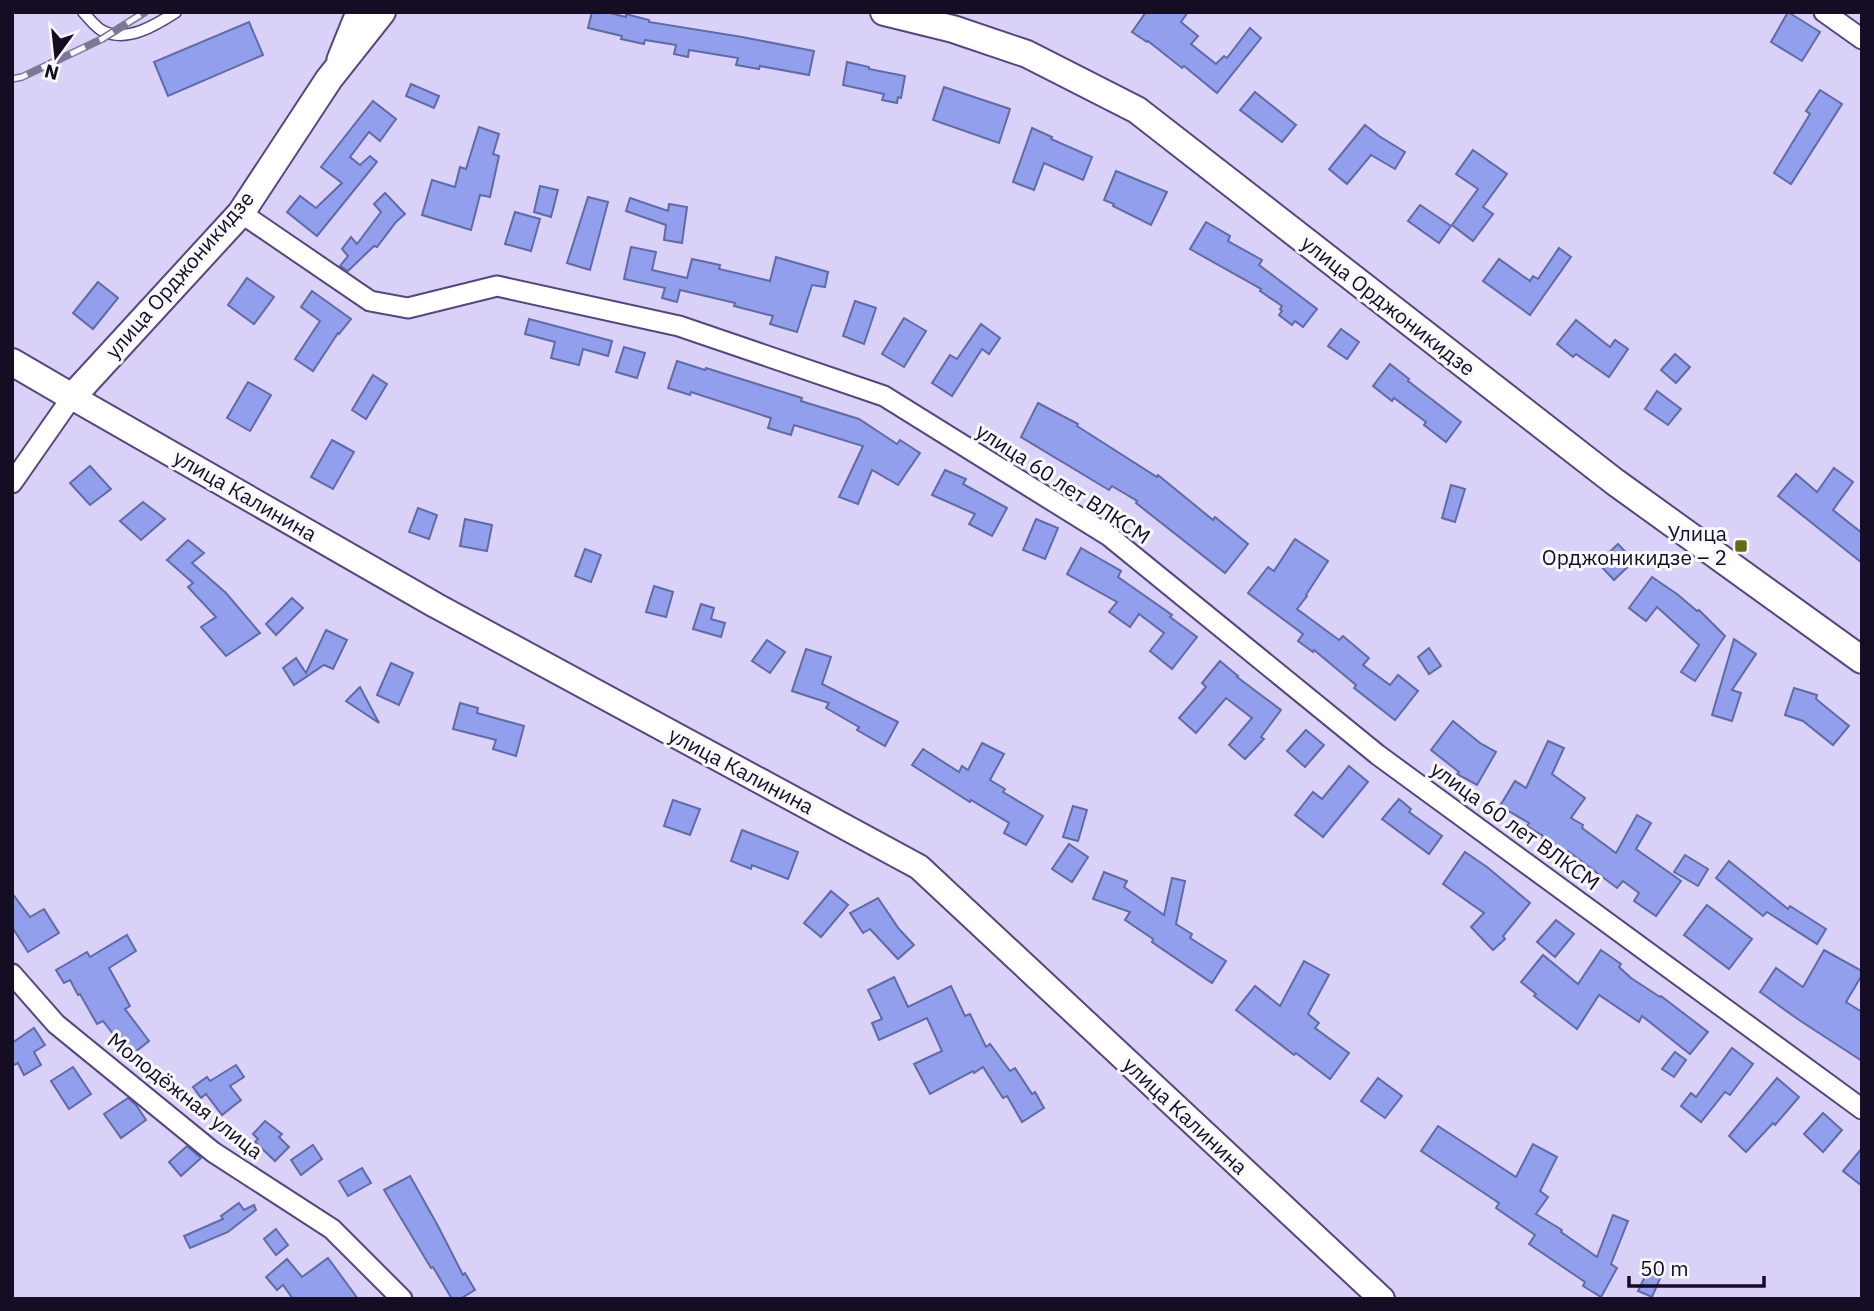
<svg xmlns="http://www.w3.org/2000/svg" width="1874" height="1311" viewBox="0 0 1874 1311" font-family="'IBM Plex Sans',sans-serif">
<rect width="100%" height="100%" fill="#dad1f9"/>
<g fill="#919fed" stroke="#606aa6" stroke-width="2">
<polygon points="592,12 606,12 626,17 626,14 649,20 649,22 742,37 814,51 809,75 760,66 759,69 736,65 738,58 689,50 688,57 674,54 676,45 645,40 644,44 621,39 622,36 588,28"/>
<polygon points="1146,12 1188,12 1181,22 1198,36 1191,44 1216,64 1224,56 1227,58 1250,28 1261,38 1217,93 1184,66 1182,68 1148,41 1147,42 1132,32"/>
<polygon points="1788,12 1820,32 1802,61 1771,42"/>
<polygon points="249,22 263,55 168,96 154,62"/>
<polygon points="847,62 869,67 869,69 905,76 901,98 898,97 897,103 882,100 884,94 843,85"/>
<polygon points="411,84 439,96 434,108 406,96"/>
<polygon points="944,87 1010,109 999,143 933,120"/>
<polygon points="1820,90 1842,104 1791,184 1774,173 1810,114 1806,111"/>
<polygon points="1255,92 1296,125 1282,142 1240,110"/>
<polygon points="373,101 396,119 380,141 369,132 350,157 360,165 370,156 377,162 317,236 287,212 300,196 316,208 342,183 321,167"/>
<polygon points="1365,125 1379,136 1405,152 1395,169 1371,155 1347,184 1329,169"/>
<polygon points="479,127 499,134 493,154 499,156 490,197 480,195 471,230 422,215 432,180 455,187 460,167 466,169"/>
<polygon points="1032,128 1052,137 1051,139 1092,157 1083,180 1044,163 1034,190 1013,182"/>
<polygon points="1473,150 1507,174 1483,207 1493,214 1473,241 1452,225 1478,189 1456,174"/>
<polygon points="1116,171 1167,192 1151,225 1113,206 1114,204 1104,200"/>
<polygon points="540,186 558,190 551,217 534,212"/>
<polygon points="385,193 405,214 396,222 377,247 374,246 348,271 340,266 348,256 342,249 351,237 357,244 381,212 374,204"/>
<polygon points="588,197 608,202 590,270 567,263"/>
<polygon points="630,198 668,211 669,204 687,207 682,243 664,240 666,225 626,211"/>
<polygon points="1420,205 1451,226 1439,243 1408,221"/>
<polygon points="515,212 540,219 531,251 505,244"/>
<polygon points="1206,222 1230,236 1228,241 1262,260 1259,265 1317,309 1303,327 1295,321 1292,325 1279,315 1282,311 1280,309 1282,306 1260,291 1261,289 1190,249"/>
<polygon points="631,247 656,252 652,270 687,278 692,259 720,265 719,269 770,281 776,257 828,272 825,287 812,285 797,332 770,324 773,316 734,306 735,303 680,290 677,302 662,298 665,288 624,279"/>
<polygon points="1559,248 1571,257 1530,315 1483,281 1499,259 1530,281 1533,276 1538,279"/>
<polygon points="247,278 274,297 254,324 228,305"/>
<polygon points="98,282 118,298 93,329 73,313"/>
<polygon points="312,291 351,319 339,334 338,333 313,371 295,359 320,321 301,307"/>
<polygon points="855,301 876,308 864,344 843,336"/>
<polygon points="904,318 926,331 904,367 882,354"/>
<polygon points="529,319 612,341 608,356 583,349 579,365 551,358 555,342 525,334"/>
<polygon points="1576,320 1610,347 1615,340 1628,349 1609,377 1576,354 1573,357 1557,344"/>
<polygon points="981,324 1000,338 989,354 982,349 952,396 932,383 950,355 957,359"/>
<polygon points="1341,329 1359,342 1347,359 1328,346"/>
<polygon points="624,347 645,353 637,378 616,372"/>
<polygon points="1675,354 1690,367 1676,383 1661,370"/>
<polygon points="677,361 705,370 706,368 802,398 801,401 859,419 897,444 900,440 920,453 898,485 872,470 858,504 839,497 863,446 794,425 791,435 768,428 771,418 691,392 690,395 668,388"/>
<polygon points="1390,364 1409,379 1408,381 1461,422 1446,442 1424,425 1426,422 1394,398 1392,401 1373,386"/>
<polygon points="373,375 387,384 366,419 352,410"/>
<polygon points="248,382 271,395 250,431 227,418"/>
<polygon points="1657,391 1681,409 1668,425 1645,409"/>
<polygon points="1038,403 1078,424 1077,426 1157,477 1158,475 1213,520 1215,517 1248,544 1225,573 1136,503 1137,501 1112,486 1109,490 1021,437"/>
<polygon points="332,440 354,452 333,489 311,477"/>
<polygon points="90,466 111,489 90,505 70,483"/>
<polygon points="1834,468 1853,482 1833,510 1862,533 1862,563 1778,496 1796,474 1817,492"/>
<polygon points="945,470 966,479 963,484 1007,508 992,536 969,524 975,514 932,495"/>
<polygon points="1451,485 1465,489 1455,522 1442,518"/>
<polygon points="143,502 165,519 141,540 120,521"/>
<polygon points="418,508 437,515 429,539 409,532"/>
<polygon points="465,519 492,525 487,551 460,546"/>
<polygon points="1036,519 1058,528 1045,559 1023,550"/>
<polygon points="1295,539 1328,561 1306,595 1307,596 1297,609 1339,640 1343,636 1369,658 1363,665 1390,685 1398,675 1418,691 1395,720 1354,688 1356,685 1314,650 1313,652 1298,641 1303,634 1248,593 1268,567 1274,571"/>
<polygon points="188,540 204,553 192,563 226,593 260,633 226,656 201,627 216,617 188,587 193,583 167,560"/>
<polygon points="1618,544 1634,561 1614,580 1598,563"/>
<polygon points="1081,548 1121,571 1118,577 1172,615 1170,617 1197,637 1172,669 1150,651 1164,633 1139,614 1130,627 1109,612 1117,602 1067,574"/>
<polygon points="585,549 601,555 591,582 575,576"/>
<polygon points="1652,577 1677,594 1697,611 1699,610 1725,636 1695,681 1681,672 1699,645 1657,607 1646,621 1629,608"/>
<polygon points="654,586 673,592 666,617 646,612"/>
<polygon points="292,598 303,608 276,635 266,624"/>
<polygon points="701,604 714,608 711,619 725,623 721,637 693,629"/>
<polygon points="326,630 347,640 333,669 324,665 294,685 283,668 296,658 306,673"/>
<polygon points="1734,639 1756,654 1732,690 1741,693 1732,721 1712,715"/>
<polygon points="767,640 785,652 770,673 752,661"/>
<polygon points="1429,648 1441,666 1429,674 1418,657"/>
<polygon points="806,649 831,657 822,684 898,722 885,746 857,730 859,727 826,708 829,703 792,691"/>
<polygon points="1220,661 1238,676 1237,677 1281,710 1261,737 1264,739 1245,759 1229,745 1252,718 1226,698 1196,733 1179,718 1206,687 1202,683"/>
<polygon points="391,663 413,673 399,705 377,695"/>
<polygon points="360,687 379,723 346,701"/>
<polygon points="1794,688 1817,695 1816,699 1849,726 1833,745 1803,721 1785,715"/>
<polygon points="460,703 478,708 477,713 524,726 516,756 493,749 496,740 453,729"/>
<polygon points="1453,721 1480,743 1496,752 1477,785 1457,774 1459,772 1431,750"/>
<polygon points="1306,730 1324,745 1305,767 1287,751"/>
<polygon points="1548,741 1564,748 1552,774 1585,798 1571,818 1583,825 1582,828 1616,853 1637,815 1651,823 1636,849 1681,881 1656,916 1634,901 1639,893 1623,881 1617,888 1568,851 1567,853 1542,838 1543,836 1527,826 1529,823 1500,806 1515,781 1526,788"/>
<polygon points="982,743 1004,754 990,780 1005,789 1003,792 1043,816 1026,845 1004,833 1009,823 971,800 970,802 912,765 923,749 959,772 962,766 968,770"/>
<polygon points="1349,766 1368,782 1323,837 1295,815 1313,792 1322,799"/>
<polygon points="1399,799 1411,809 1409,812 1442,836 1429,854 1382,819"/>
<polygon points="673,800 700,809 690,835 664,826"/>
<polygon points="1073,806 1087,810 1078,841 1063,837"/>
<polygon points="742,830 798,852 788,879 752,865 751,869 731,861"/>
<polygon points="1069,844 1088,857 1072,882 1052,869"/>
<polygon points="1465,852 1487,867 1530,903 1503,936 1505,939 1493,950 1471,927 1484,913 1443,884"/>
<polygon points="1685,855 1708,869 1698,886 1674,872"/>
<polygon points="1729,861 1788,909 1790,906 1826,929 1817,944 1767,912 1763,916 1716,878"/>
<polygon points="1104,872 1127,881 1124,887 1164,915 1172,878 1185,881 1176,924 1192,934 1190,938 1226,961 1212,983 1152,942 1153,939 1125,920 1130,912 1093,899"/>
<polygon points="831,891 848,905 821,937 804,923"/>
<polygon points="12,893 30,917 44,909 59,933 28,952 12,927"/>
<polygon points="878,898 899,929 914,945 898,959 870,929 863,933 850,913"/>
<polygon points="1707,905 1752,939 1729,969 1684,935"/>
<polygon points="1556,920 1574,934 1555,957 1537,942"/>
<polygon points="127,935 136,951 109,968 130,1006 125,1009 149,1041 130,1056 103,1021 97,1024 80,994 78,995 70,980 64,983 56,970 87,952 90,957"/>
<polygon points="1601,950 1621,964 1619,967 1631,978 1660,997 1661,996 1708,1032 1690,1054 1642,1016 1639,1022 1599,995 1577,1029 1534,996 1536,994 1521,982 1543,955 1578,984"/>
<polygon points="1824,950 1862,971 1862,975 1846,1002 1862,1012 1862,1061 1799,1020 1760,992 1776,968 1803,987"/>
<polygon points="1304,961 1329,975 1308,1014 1319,1023 1315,1028 1349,1053 1330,1079 1296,1053 1294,1055 1236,1010 1255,986 1280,1006"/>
<polygon points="894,977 908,1007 951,986 965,1016 970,1014 986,1047 990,1044 1010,1071 1015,1068 1032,1094 1035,1092 1044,1108 1022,1122 1007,1096 1003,1098 983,1067 974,1073 973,1071 930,1094 914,1064 942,1051 927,1018 879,1040 872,1023 882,1019 868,990"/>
<polygon points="34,1028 45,1045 34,1052 41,1065 24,1075 18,1063 12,1066 12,1043"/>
<polygon points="1732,1048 1753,1064 1730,1095 1725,1092 1701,1122 1681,1106 1691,1093 1696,1097"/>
<polygon points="1675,1052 1686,1060 1674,1077 1662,1069"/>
<polygon points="236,1065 244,1077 230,1086 241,1100 222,1115 206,1094 201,1098 193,1087 207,1077 210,1081"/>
<polygon points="73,1067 91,1094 69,1109 51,1081"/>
<polygon points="1378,1078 1402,1096 1385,1118 1361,1101"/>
<polygon points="1777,1078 1799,1097 1775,1125 1773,1123 1746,1152 1729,1136"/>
<polygon points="128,1098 136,1105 146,1120 121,1138 104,1114"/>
<polygon points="1823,1113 1842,1130 1823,1152 1804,1134"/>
<polygon points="265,1121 282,1134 279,1137 289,1147 275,1161 255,1142 258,1139 253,1134"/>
<polygon points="1438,1126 1516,1177 1533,1144 1557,1157 1540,1191 1548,1197 1536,1214 1562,1230 1561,1232 1597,1257 1613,1215 1628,1221 1611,1264 1617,1268 1601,1297 1583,1286 1585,1282 1529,1244 1535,1235 1496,1208 1499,1203 1421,1151"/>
<polygon points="313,1145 322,1159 301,1175 291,1160"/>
<polygon points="187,1146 201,1158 181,1176 169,1162"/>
<polygon points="1862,1148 1862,1186 1843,1171"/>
<polygon points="362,1168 371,1183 348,1196 339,1181"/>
<polygon points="410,1176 438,1226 463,1275 465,1273 475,1290 460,1299 452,1299 433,1267 431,1268 384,1190"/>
<polygon points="239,1203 244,1210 254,1205 256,1210 228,1232 190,1248 184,1236 223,1219 221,1216"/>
<polygon points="276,1229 288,1245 276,1255 264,1239"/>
<polygon points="328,1258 358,1299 293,1299 283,1285 277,1290 266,1277 287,1259 302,1277"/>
<polygon points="1648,1270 1661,1276 1652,1297 1638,1291"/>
</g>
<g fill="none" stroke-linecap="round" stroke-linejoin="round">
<defs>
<path id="service" d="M83,12C89,18 96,28 103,31C127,43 156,25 176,12"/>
<g id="minor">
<polyline points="1824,12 1862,39"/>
<polyline points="337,59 356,12"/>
<polyline points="241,213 370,301 408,308 497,286 679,326 884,396 1109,536 1378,755 1862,1109"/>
<polyline points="12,483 72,397"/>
<polyline points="12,974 56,1024 213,1152 332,1229 402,1299"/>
</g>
<polyline id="tertiary" points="72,397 435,605 919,867 1382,1299"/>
<g id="secondary">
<polyline points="884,12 953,29 1027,54 1137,110 1615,482 1862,660"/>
<polyline points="12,362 72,397 241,213 329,79 382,12"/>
</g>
</defs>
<use href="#service" stroke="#56457e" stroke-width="13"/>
<use href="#minor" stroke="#56457e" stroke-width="23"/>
<use href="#tertiary" stroke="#56457e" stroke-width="28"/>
<use href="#secondary" stroke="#56457e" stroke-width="30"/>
<use href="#service" stroke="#fff" stroke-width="10"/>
<use href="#minor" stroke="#fff" stroke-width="19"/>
<use href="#tertiary" stroke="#fff" stroke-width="24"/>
<use href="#secondary" stroke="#fff" stroke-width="26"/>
<defs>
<polyline id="rail" points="12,79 22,77 102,39 145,12"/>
</defs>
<use href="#rail" stroke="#7e7696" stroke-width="8"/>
<use href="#rail" stroke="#f9f8fe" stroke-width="5" stroke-dasharray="16" stroke-linecap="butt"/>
</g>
<rect fill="#636c13" stroke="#f9f8fe" stroke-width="2.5" x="1734" y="539" width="14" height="14" rx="3.5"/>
<g text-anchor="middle" stroke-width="6" stroke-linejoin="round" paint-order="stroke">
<g font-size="21" fill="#140d24" stroke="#f9f8fe">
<text transform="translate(180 275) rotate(-49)" y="7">улица Орджоникидзе</text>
<text transform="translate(1388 306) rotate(38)" y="7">улица Орджоникидзе</text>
<text transform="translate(1063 484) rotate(33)" y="7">улица 60 лет ВЛКСМ</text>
<text transform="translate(245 496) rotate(30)" y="7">улица Калинина</text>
<text transform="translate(741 771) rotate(28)" y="7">улица Калинина</text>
<text transform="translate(1515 826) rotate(36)" y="7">улица 60 лет ВЛКСМ</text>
<text transform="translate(185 1096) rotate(38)" y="7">Молодёжная улица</text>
<text transform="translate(1185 1116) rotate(43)" y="7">улица Калинина</text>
</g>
<g font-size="21" fill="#140d24" stroke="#f9f8fe" text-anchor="end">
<text x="1727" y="541">Улица<tspan x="1727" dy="24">Орджоникидзе – 2</tspan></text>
</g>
</g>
<rect width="1874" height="1311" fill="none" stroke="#140d24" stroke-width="28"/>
<g transform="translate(56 56) rotate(195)" stroke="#f9f8fe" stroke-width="5" paint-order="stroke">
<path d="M0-5L12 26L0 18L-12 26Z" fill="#140d24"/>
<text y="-10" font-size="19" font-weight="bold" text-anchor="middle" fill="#140d24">N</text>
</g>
<path d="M1629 1276v10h135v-10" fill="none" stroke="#140d24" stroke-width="3.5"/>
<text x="1640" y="1276" font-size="21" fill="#140d24" stroke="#f9f8fe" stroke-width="5" paint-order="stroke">50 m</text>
</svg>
